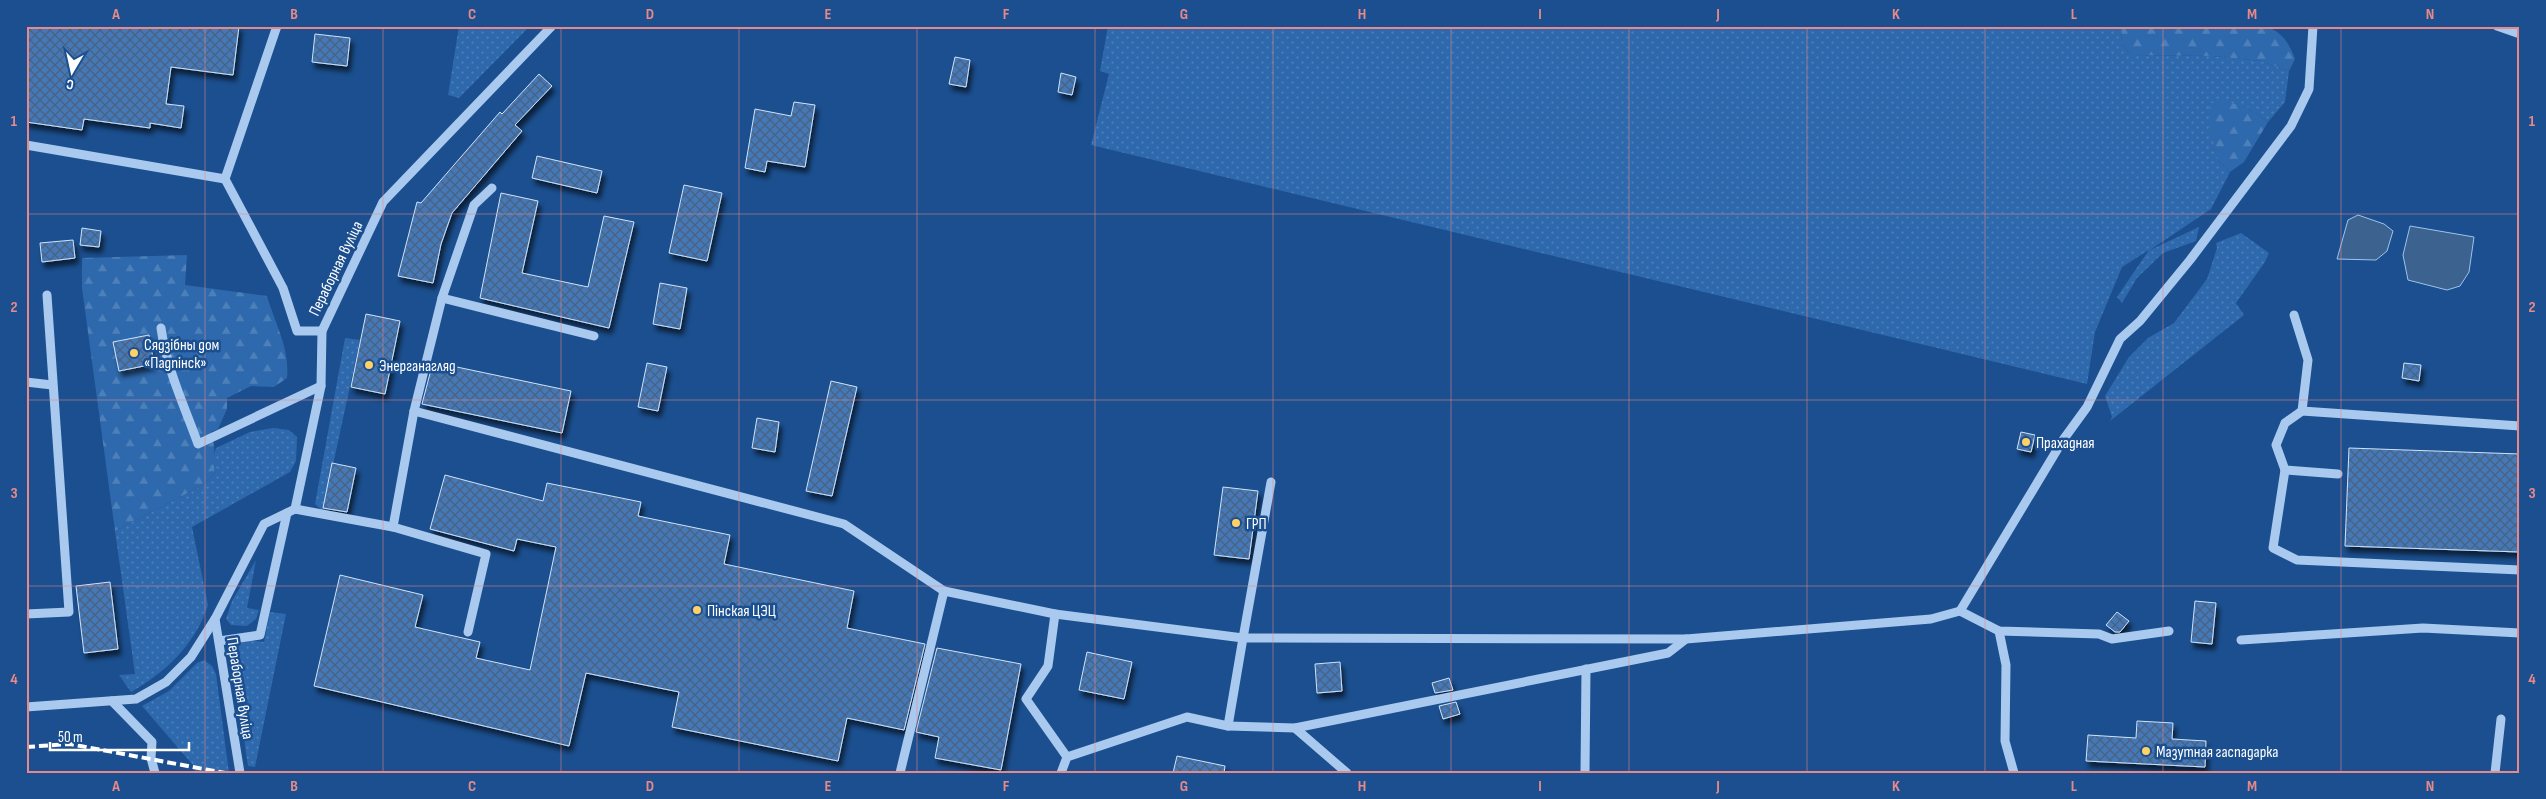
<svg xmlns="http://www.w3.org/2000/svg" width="2546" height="799" viewBox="0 0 2546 799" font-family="'Sofia Sans Condensed',sans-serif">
<defs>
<pattern id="grass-dots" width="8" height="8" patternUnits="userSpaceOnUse" patternTransform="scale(1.25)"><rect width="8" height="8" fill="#2e69ad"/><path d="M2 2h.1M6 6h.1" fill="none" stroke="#4d80b9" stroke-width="1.8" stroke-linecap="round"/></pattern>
<pattern id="forest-firs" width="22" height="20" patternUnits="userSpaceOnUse" patternTransform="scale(1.25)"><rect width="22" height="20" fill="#2e69ad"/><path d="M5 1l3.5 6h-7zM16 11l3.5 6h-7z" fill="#4d80b9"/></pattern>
<pattern id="building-cross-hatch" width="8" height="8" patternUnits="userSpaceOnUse" patternTransform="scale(1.25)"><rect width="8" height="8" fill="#4478b7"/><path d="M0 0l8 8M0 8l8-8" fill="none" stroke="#486282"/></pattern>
<filter id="shadow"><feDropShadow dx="3" dy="5.5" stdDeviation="2.5" flood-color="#0009"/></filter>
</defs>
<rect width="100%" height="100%" fill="#1b4f8f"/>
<g fill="url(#grass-dots)">
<polygon points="459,26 530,26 459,98 448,95"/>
<polygon points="1108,26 2121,26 2122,44 2131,55 2213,56 2261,61 2289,71 2285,102 2268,122 2245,106 2218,160 2230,172 2211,209 2150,250 2199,227 2196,241 2163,253 2137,278 2122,303 2117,297 2149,250 2122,267 2095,332 2087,384 1091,145 1109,74 1100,71"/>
<polygon points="2241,233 2269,253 2265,262 2236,303 2244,315 2110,421 2112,417 2105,396 2129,357 2148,338 2174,323 2207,279 2217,248 2216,243"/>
<polygon points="345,338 360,340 323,511 315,504"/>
<path d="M273,428L289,430L297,437L296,461L290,472L192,527L208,605C195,645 166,672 131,692L119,675L135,674L115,531L203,485L214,474L213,457L216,448L250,432Z"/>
<polygon points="256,560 247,608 259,610 256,619 247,626 231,625 226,619 232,601"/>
<path d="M270,612L286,614L255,767L248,766L231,652C241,640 249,640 264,642Z"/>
<polygon points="204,660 212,666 216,674 229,773 196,773 193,765 142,706 169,691 197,663"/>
</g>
<g fill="url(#forest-firs)">
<path d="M2121,26H2264C2281,30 2290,44 2295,59L2289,71L2261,61L2213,56L2131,55L2122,44Z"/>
<polygon points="2218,100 2245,106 2268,122 2244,162 2230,172 2218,160 2211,134 2209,105"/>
<path d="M187,255L185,285L267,296C275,324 290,348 287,378L274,387L251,386L227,398V409L218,429L211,432C216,447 214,459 214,474L203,485L115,531L82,288V258Z"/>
</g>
<g fill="#3c6290" stroke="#9cc4f0">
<polygon points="2358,215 2384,224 2393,231 2387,251 2376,260 2337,259 2348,220"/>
<polygon points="2410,226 2474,237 2469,272 2460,286 2447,290 2408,280 2403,255"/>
</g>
<g fill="url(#building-cross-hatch)" stroke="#cfe3fa" filter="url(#shadow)">
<polygon points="26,26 239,26 233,75 171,67 166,104 184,106 181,128 150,123 150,128 84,119 82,130 26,122"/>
<polygon points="315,34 350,38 347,66 312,62"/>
<polygon points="955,57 970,60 966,87 949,84"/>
<polygon points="1061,73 1076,77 1072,95 1058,92"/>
<polygon points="539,74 552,86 515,125 522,131 452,213 441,244 433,283 398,276 417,202 421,203 500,112 502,114"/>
<polygon points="794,102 815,105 805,167 767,161 765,172 745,168 755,109 791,116"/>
<polygon points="537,156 602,171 597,193 532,178"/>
<polygon points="684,185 722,193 707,261 669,253"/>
<polygon points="501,193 538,201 522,273 588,287 604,216 634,222 609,328 480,298"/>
<polygon points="82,228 101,231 99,247 80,245"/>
<polygon points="73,240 75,258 42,262 40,243"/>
<polygon points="660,283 687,288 680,329 653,324"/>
<polygon points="366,314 400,321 385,394 351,387"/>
<polygon points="149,335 154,364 119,371 113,342"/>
<polygon points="433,362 571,391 562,433 422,404"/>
<polygon points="647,363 667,367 658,411 638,407"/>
<polygon points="2404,363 2421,365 2419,381 2402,378"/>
<polygon points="831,381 857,387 832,496 806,491"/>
<polygon points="757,418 779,422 775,452 752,448"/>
<polygon points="2021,432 2035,435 2031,452 2017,449"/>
<polygon points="2349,448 2520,454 2520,552 2345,546"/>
<polygon points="332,463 356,468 347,512 323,508"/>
<polygon points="445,475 543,501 547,483 641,502 638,516 730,535 724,564 854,591 847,628 925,644 904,730 847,718 838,761 672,727 679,692 586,673 569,746 314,686 340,575 423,595 415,627 480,642 476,658 530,670 556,547 517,539 514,551 430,529"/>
<polygon points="1223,487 1258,491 1249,559 1214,555"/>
<polygon points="110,582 118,649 84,653 76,586"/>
<polygon points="2195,601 2216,603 2212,644 2191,642"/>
<polygon points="2117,612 2129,621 2120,632 2115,632 2106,625"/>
<polygon points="937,648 1021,664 1001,770 935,758 939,737 916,732"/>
<polygon points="1087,652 1132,662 1124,699 1079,690"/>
<polygon points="1340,662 1342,691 1317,693 1315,664"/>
<polygon points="1449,678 1453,690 1435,693 1432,683"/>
<polygon points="1456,702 1460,714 1443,719 1439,706"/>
<polygon points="2137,721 2173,723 2172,739 2206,741 2205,767 2086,761 2088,735 2136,738"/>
<polygon points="1177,756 1225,766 1224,773 1173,773"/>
</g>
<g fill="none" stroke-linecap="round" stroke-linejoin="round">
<g stroke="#a9c9ee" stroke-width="9">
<polyline points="277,26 225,179 283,288 297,331 322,331"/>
<polyline points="2497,26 2520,34"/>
<polyline points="26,145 225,179"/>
<polyline points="442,298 594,336"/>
<polyline points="2294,315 2308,360 2302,411"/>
<path d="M161,328C167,370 184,405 198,444L321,386"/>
<polyline points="26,382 52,385"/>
<polyline points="414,411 442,298 474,205 492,188"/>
<polyline points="2285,470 2273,548 2297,560 2520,570"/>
<polyline points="2338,474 2285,470 2276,445 2285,423 2302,411 2520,426"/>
<polyline points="295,509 393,527 414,411 844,524 944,591"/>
<polyline points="393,527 486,554 468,632"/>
<polyline points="1960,611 1999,631 2099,634 2112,639 2169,631"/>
<polyline points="26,614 69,612 47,295"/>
<polyline points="1055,614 1243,638 1271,482"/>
<polyline points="1999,631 2006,665 2005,741 2014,773"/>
<polyline points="2241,640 2423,628 2520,633"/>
<polyline points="219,641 260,635 287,513"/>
<polyline points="112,701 152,742 151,758 155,773"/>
<polyline points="26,707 136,699 166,682 191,657 215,619"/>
<polyline points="1228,726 1243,638 1686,639"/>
<polyline points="1295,728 1347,773"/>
<polyline points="240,773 215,619 264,524 295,509 321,386 322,331 383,202 552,26"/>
<polyline points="900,773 944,591 1055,614 1048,666 1026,699 1067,757"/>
<polyline points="1061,773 1067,757 1187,717 1228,726 1295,728 1668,653 1686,639 1931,619 1960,611 2063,440 2087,407 2120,339 2140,321 2190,260 2291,126 2309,89 2313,26"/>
<polyline points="1585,773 1586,669"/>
<polyline points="2495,773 2501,719"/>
</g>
<polyline stroke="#fff" stroke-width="4" stroke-dasharray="9 4" stroke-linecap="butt" points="26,747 70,744 225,773"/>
</g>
<path fill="none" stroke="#e88989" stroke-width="1" stroke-opacity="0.55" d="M205,26V773M383,26V773M561,26V773M739,26V773M917,26V773M1095,26V773M1273,26V773M1451,26V773M1629,26V773M1807,26V773M1985,26V773M2163,26V773M2341,26V773M26,214H2520M26,400H2520M26,586H2520"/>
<g fill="#ffd166" stroke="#1b4f8f" stroke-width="2">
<circle cx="134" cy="353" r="5"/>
<circle cx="369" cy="365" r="5"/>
<circle cx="2026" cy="442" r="5"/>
<circle cx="1236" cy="523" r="5"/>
<circle cx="697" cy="610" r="5"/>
<circle cx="2146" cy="751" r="5"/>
</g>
<g text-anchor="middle" stroke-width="5" stroke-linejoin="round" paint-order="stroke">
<g font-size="16" fill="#fff" stroke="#1b4f8f">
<text transform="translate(335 268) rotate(-64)" y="6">Пераборная вуліца</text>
<text transform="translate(241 688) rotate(81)" y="6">Пераборная вуліца</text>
</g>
<g font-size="16" fill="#fff" stroke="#1b4f8f" text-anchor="start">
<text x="144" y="350">Сядзібны дом<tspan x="144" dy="18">«Падпінск»</tspan></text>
<text x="379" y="371">Энерганагляд</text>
<text x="2036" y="448">Прахадная</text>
<text x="1246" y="529">ГРП</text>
<text x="707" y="616">Пінская ЦЭЦ</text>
<text x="2156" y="757">Мазутная гаспадарка</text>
</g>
</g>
<rect width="2546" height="799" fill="none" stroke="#1b4f8f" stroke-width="55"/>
<g transform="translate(72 72) rotate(189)" stroke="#1b4f8f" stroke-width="4" paint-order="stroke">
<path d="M0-4L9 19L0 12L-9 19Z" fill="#ffffff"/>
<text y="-8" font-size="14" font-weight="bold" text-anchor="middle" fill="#ffffff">С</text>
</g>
<path d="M50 742v8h139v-8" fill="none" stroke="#ffffff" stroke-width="2.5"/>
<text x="58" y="742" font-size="15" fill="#ffffff" stroke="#1b4f8f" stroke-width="4" paint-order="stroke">50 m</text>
<rect x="28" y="28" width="2490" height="744" fill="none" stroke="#e88989" stroke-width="2"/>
<g font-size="16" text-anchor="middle" font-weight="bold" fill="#e88989">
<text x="116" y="19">A</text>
<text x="294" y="19">B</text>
<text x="472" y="19">C</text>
<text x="650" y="19">D</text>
<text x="828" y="19">E</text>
<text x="1006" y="19">F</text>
<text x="1184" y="19">G</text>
<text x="1362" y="19">H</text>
<text x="1540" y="19">I</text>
<text x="1718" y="19">J</text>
<text x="1896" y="19">K</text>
<text x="2074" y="19">L</text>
<text x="2252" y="19">M</text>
<text x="2430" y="19">N</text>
<text x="14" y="126">1</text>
<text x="2532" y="126">1</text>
<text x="14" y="312">2</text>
<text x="2532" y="312">2</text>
<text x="14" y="498">3</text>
<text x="2532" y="498">3</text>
<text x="14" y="684">4</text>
<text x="2532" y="684">4</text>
<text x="116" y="791">A</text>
<text x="294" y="791">B</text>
<text x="472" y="791">C</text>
<text x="650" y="791">D</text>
<text x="828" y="791">E</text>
<text x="1006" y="791">F</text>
<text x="1184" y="791">G</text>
<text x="1362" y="791">H</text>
<text x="1540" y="791">I</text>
<text x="1718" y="791">J</text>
<text x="1896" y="791">K</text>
<text x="2074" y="791">L</text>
<text x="2252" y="791">M</text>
<text x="2430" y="791">N</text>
</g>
</svg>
